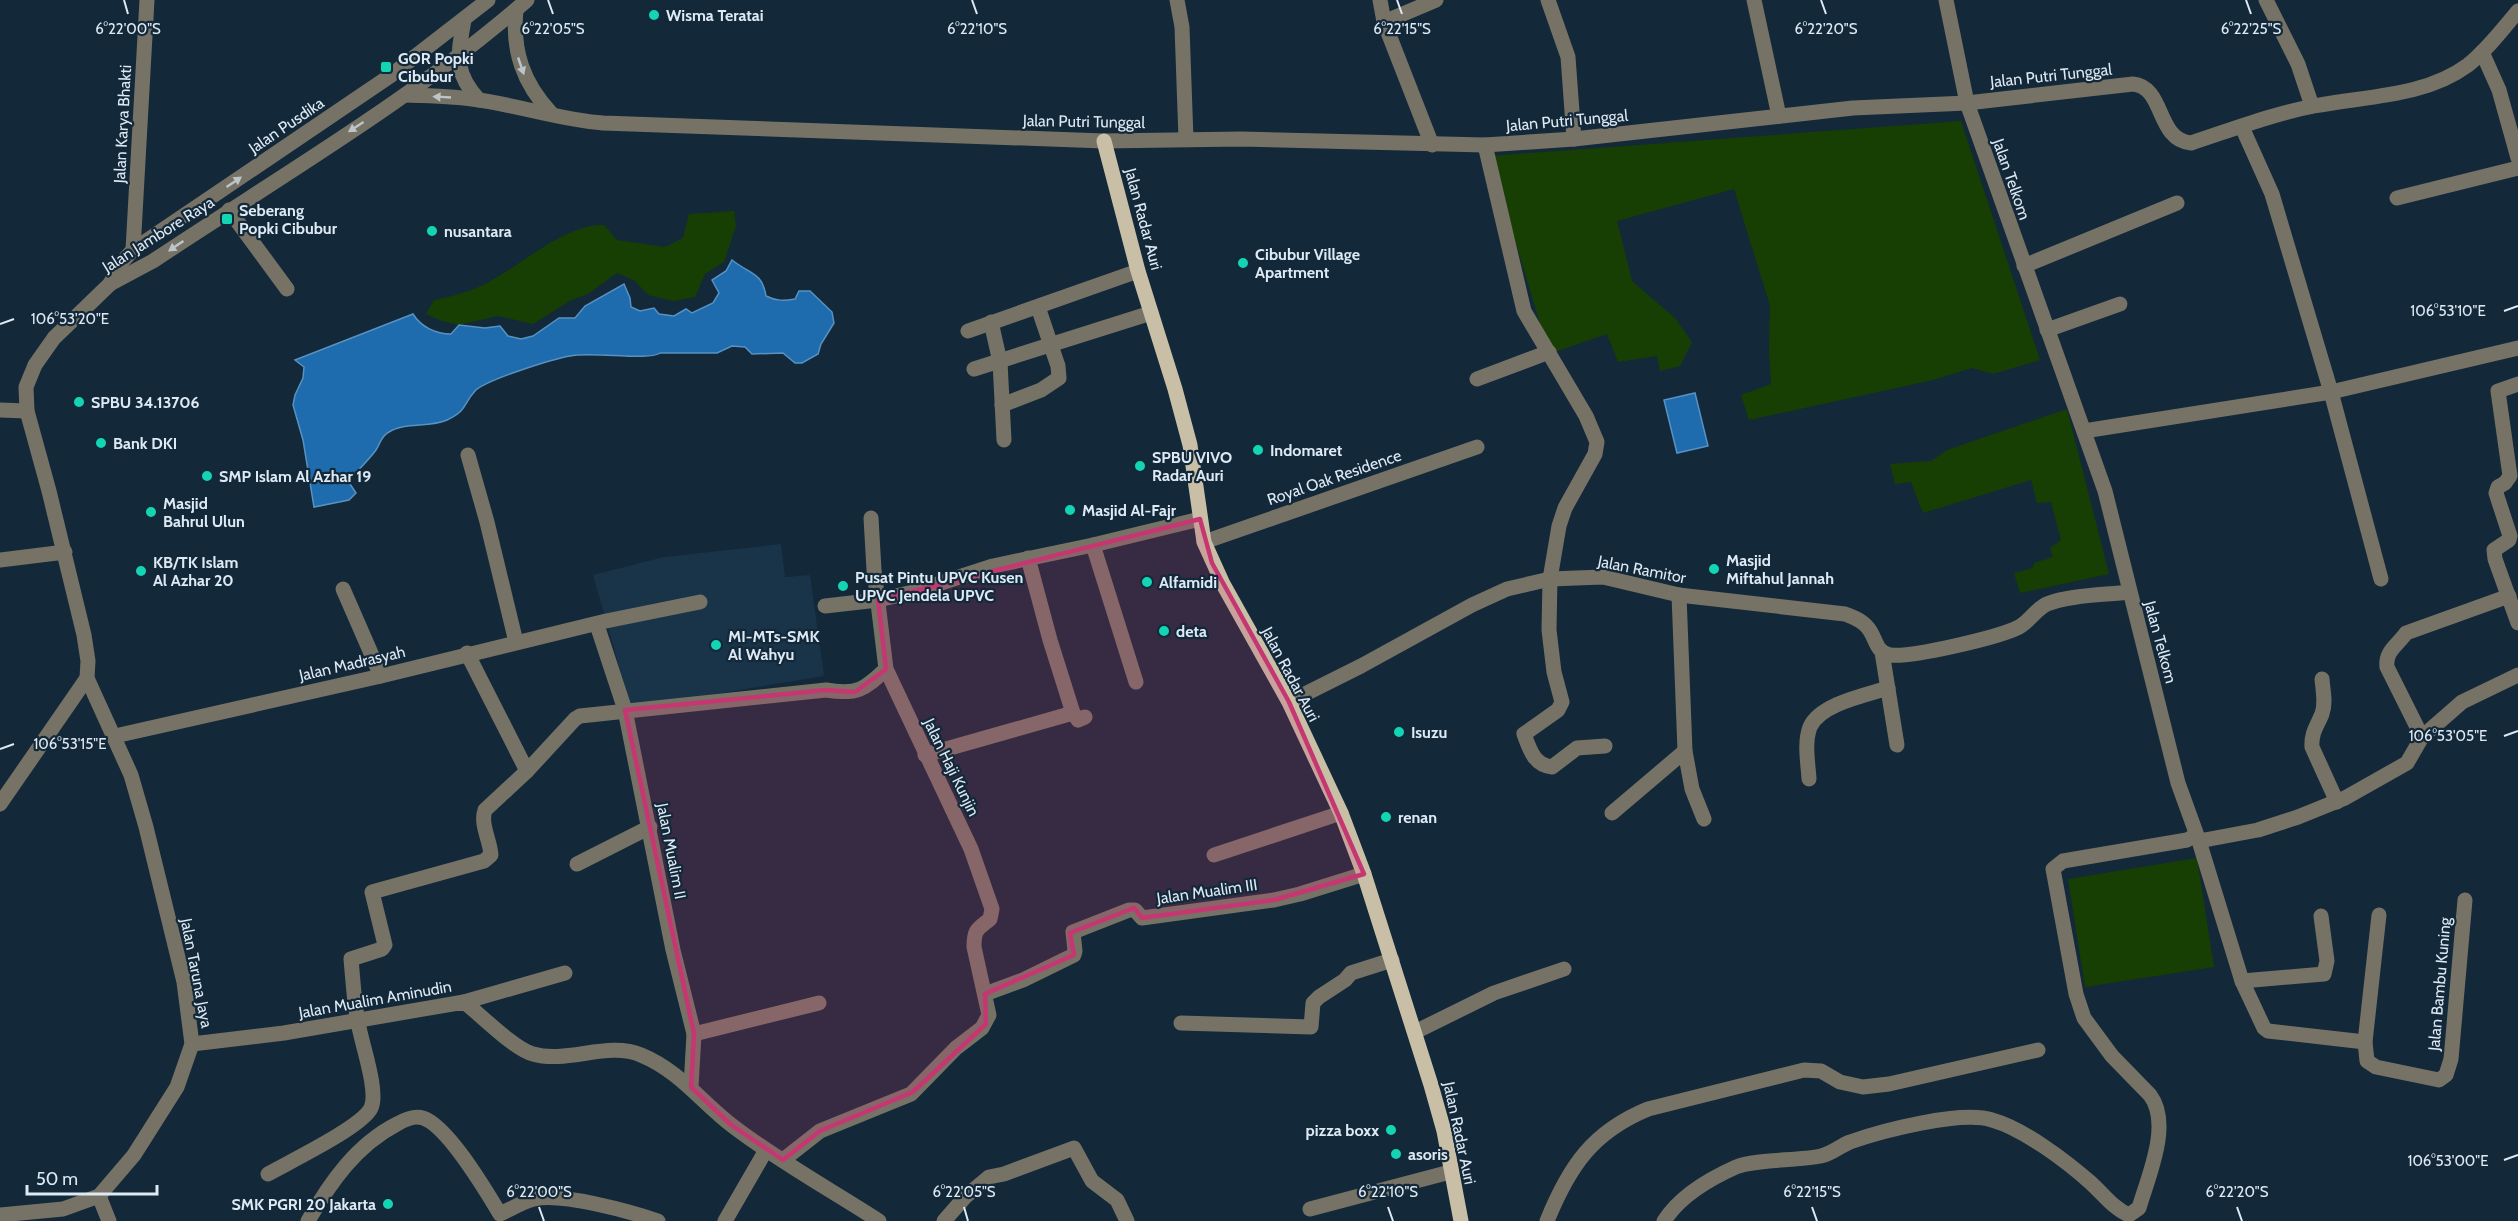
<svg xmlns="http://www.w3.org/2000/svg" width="2518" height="1221" viewBox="0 0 2518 1221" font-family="Cabin,sans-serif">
<rect width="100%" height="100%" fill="#132838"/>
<polygon fill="#193348" points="781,544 785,577 810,575 824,676 631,708 593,575 664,557"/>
<g fill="#183f03">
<polygon points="1961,121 2040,360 1993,374 1972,368 1933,380 1749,420 1741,395 1771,384 1769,351 1770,306 1734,189 1617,221 1632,281 1675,318 1692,342 1680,366 1660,371 1657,356 1618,362 1607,334 1549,354 1490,156"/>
<path d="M734,211L736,226L724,262L705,274L695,297L673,301L648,295L635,281L617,273L588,294L571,300L533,324L498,316L459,325L442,321L426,314L434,300C450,297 468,292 483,285C517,269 565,223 604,225L617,240L665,247L683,238L689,214Z"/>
<polygon points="2067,409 2109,574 2020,593 2014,573 2033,568 2034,563 2053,557 2050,548 2061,540 2051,502 2037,503 2031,480 1923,513 1911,482 1895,484 1890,464 1931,461 1947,450"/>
<polygon points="2197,858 2214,967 2085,987 2068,879"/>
</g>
<g fill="#1e6cad" stroke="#5792c2" stroke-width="1.5">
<path d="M732,260C751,275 762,272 766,296C776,301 784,301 795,299L799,291H810L832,312L834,323L821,344L818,354L802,363H795L783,353L752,354L745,347L732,346L717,353H660C650,361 590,351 570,356C553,359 485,380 475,391C463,404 468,410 447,420C429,428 405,422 389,432C380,437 381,443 376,450C368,461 357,471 348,481L356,493L349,500L314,507L303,440L293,405L295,395L303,378L304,367L295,360L413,314C421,327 436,334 451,334L459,325L485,328L500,326L508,336L521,339L533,336L559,318H575L585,306L624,284L630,298L631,307L640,311L654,308L659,314L674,316L686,309L692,313L713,303L719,293L712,280L726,271Z"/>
<polygon points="1695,393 1708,446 1677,453 1664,400"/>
</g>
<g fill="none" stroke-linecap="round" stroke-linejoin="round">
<g stroke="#767266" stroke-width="15">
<polyline points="1177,0 1182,27 1186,139"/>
<polyline points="1380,0 1384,22 1432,145"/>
<polyline points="1548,0 1568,57 1574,139"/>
<polyline points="1754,0 1779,116"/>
<polyline points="1946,0 1967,103 2105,491 2178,783 2199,841 2258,830 2298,817 2345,798 2407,763 2422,737 2462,702 2518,675"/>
<polyline points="2266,0 2298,64 2312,106"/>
<path d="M516,10C512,51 523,83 551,113"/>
<path d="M464,20C458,55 453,72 479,100"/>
<polyline points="1384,22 1436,0"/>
<polyline points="2482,52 2499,90 2518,158"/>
<path d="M405,95C430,96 455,96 479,100C521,106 561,120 603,123L1104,141L1241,139L1485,145L1574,139L1853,108L1967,103L2133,84C2165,87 2156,140 2191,143C2231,130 2272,114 2314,106C2365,96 2425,97 2468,65C2487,50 2503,29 2518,11"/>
<path d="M1485,145L1524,311L1586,416L1597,442L1595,454L1565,508L1559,526L1550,579L1549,630L1554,672L1562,702L1558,710L1524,734C1530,750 1534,765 1552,767L1577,748L1605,746"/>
<polyline points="2397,198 2518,168"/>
<polyline points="229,210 287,289"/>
<polyline points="133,250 147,0"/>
<polyline points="2024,266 2177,203"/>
<polyline points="110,284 121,263 133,250 390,76 488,0"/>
<polyline points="991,322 1000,362 1004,440"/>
<polyline points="2047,330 2120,304"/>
<polyline points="968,331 1138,271"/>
<polyline points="974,369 1151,313"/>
<polyline points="1477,379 1549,352"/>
<polyline points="2518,384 2498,391 2510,476 2505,483 2498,487 2496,493 2510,536 2509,540 2494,550 2495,559 2518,623"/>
<polyline points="1002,405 1041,390 1059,378 1058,366 1038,307"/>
<polyline points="0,410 27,411"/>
<polyline points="2084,431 2331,392 2272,194 2242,127"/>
<polyline points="468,455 487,522 516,642"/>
<polyline points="1204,542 1477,447"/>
<polyline points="1093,545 1136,682"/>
<polyline points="1028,558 1050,640 1073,713"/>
<polyline points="0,560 65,552"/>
<polyline points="2381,579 2331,392 2518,348"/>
<polyline points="343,589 381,676"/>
<polyline points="1679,595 1685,751 1692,789 1704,819"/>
<polyline points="825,606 878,600 913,592 993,566 1093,545 1200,519"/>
<polyline points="597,625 625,710 673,950 694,1034 691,1087"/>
<polyline points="1882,652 1897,745"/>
<polyline points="467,653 527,771"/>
<path d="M2322,679C2323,691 2326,703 2322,714C2317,726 2311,733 2312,747L2337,802"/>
<path d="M1289,702L1361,666L1472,605L1507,589L1550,579L1603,577L1679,595L1845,614C1853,617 1862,620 1868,628C1876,637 1875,652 1890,655C1911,658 2000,637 2019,627C2030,621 2037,608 2047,604C2069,595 2105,595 2129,592"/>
<polyline points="115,736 381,676 606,621 700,602"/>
<path d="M2422,737L2387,667C2385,651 2397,646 2406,633L2509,596"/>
<polyline points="925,755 1073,713 1078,720 1085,717"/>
<path d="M1809,779C1808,762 1804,743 1810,727C1820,704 1866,695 1888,688"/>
<path d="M0,804L87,678L88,661L84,635L49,491L27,411L26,387L35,365L54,338L110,284L153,261C279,177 412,100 527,0"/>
<polyline points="1612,813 1685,751"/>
<polyline points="2199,841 2242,981 2264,1028 2268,1031 2365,1042"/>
<polyline points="1214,855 1341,813"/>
<polyline points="577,864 650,827"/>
<polyline points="2379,915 2365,1042 2367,1061 2376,1067 2439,1080 2446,1075 2451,1059 2465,900"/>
<polyline points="2242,981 2324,974 2327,961 2321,916"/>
<polyline points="985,994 1023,980 1074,955 1075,951 1073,932 1129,910 1135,910 1142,918 1274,900 1300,894 1364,874"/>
<polyline points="464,1002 565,973"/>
<polyline points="1181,1023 1311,1027 1313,1003 1319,997 1345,980 1351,973 1392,960"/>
<polyline points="1415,1032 1494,993 1564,969"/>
<polyline points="694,1034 819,1003"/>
<path d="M192,1044L284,1033L464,1002C481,1015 514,1049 533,1054C567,1064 608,1041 641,1055C680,1071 702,1103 734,1127C780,1162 831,1190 879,1221"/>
<path d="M783,1160L820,1131L911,1094L956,1048L982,1028L989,1015L974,947C974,929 977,930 990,919L992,909L971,849L886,669L874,570L871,518"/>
<path d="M268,1174C289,1162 362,1127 371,1108C379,1091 361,1042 358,1022C354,1002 353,980 351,959L382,949L385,945L372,892L484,861L491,855C490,840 480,824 485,810L527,771L575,719L580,716L826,690C857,695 864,690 886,669"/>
<polyline points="99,1196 109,1221"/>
<polyline points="1310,1209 1450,1172"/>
<polyline points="0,1215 63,1209 99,1196 134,1155 177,1087 192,1044 184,982 146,827 131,775 87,678"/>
<path d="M308,1221C330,1183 356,1145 397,1124C404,1120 414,1115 423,1118C448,1126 486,1191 500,1214C511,1209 522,1202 534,1199C560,1192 632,1212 658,1221"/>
<polyline points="725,1221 766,1150"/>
<polyline points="944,1221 965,1197 989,1177 1004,1174 1074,1148 1092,1181 1117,1200 1127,1221"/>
<path d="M1547,1221C1569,1167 1592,1132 1648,1109L1804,1070L1821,1071L1840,1082L1863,1087L1889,1084L2038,1050"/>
<path d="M1664,1221C1680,1196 1709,1179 1736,1167C1755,1159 1798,1161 1821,1156C1831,1154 1840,1146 1850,1142C1881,1131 1961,1110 1992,1120C2024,1129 2066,1161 2091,1183C2103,1194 2114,1209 2129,1215L2139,1208C2148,1177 2172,1124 2150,1095L2112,1056L2084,1018L2076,994L2053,869L2063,861L2187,840L2196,835"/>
</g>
<polyline stroke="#c9bfa7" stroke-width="15" points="1104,141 1138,271 1175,389 1190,445 1204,542 1223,584 1289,702 1341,813 1364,874 1431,1085 1444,1131 1461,1221"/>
</g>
<defs><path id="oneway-solid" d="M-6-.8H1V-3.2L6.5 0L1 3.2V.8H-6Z" transform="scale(1.5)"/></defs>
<g fill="#bec5c9">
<use href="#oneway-solid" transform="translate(521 66) rotate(71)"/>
<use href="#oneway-solid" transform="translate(442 97) rotate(-177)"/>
<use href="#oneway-solid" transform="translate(356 127) rotate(147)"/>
<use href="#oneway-solid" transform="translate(234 182) rotate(-34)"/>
<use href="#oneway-solid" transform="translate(176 246) rotate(146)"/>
</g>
<path fill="#c63772" fill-opacity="0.2" stroke="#c63772" stroke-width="4.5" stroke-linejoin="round" d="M1200,519L1212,563L1289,702L1364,874L1274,900L1142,918L1134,908L1070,933L1074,955L985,994L986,1024L913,1092L820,1131L783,1160L731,1125L691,1087L694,1034L625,710L826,690L855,692L886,669L878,600Z"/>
<path fill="none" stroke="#dde9f4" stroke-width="2" d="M124,0L128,14M548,0L553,14M972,0L977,14M1397,0L1402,14M1821,0L1826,14M2246,0L2251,14M2504,311L2518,306M0,324L14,319M2504,736L2518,731M0,749L14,744M2504,1160L2518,1155M539,1207L544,1221M964,1207L968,1221M1388,1207L1393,1221M1812,1207L1817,1221M2237,1207L2242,1221"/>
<g fill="#13d5b4" stroke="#132838" stroke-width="2">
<circle cx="654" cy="15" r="6"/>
<rect x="380" y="61" width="12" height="12" rx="3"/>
<rect x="221" y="213" width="12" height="12" rx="3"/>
<circle cx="432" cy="231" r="6"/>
<circle cx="1243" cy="263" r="6"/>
<circle cx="79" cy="402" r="6"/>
<circle cx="101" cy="443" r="6"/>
<circle cx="1258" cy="450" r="6"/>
<circle cx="1140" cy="466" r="6"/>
<circle cx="207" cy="476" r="6"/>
<circle cx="1070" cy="510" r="6"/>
<circle cx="151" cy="512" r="6"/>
<circle cx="1714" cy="569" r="6"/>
<circle cx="141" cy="571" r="6"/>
<circle cx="1147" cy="582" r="6"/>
<circle cx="843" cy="586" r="6"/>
<circle cx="1164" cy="631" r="6"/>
<circle cx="716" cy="645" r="6"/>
<circle cx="1399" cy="732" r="6"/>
<circle cx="1386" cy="817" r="6"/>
<circle cx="1391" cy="1130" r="6"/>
<circle cx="1396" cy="1154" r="6"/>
<circle cx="388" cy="1204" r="6"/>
</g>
<g text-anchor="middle" stroke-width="4.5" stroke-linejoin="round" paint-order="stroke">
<g font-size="16" font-weight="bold" fill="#dde9f4" stroke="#132838" text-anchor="start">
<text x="666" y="21">Wisma Teratai</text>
<text x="398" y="64">GOR Popki<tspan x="398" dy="18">Cibubur</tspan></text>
<text x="239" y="216">Seberang<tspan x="239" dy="18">Popki Cibubur</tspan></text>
<text x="444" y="237">nusantara</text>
<text x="1255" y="260">Cibubur Village<tspan x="1255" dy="18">Apartment</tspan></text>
<text x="91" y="408">SPBU 34.13706</text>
<text x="113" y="449">Bank DKI</text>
<text x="1270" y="456">Indomaret</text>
<text x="1152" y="463">SPBU VIVO<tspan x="1152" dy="18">Radar Auri</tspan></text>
<text x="219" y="482">SMP Islam Al Azhar 19</text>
<text x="163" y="509">Masjid<tspan x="163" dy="18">Bahrul Ulun</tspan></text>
<text x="1082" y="516">Masjid Al-Fajr</text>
<text x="1726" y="566">Masjid<tspan x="1726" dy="18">Miftahul Jannah</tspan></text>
<text x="153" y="568">KB/TK Islam<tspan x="153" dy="18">Al Azhar 20</tspan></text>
<text x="855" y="583">Pusat Pintu UPVC Kusen<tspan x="855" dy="18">UPVC Jendela UPVC</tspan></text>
<text x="1159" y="588">Alfamidi</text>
<text x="1176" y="637">deta</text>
<text x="728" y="642">MI-MTs-SMK<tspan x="728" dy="18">Al Wahyu</tspan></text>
<text x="1411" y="738">Isuzu</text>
<text x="1398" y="823">renan</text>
<text x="1379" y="1136" text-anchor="end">pizza boxx</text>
<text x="1408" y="1160">asoris</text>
<text x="376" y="1210" text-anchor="end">SMK PGRI 20 Jakarta</text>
</g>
<g font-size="16" fill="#dde9f4" stroke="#132838">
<text transform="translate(2051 75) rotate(-6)" y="6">Jalan Putri Tunggal</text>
<text transform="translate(1567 120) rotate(-5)" y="6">Jalan Putri Tunggal</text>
<text transform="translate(1084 121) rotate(1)" y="6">Jalan Putri Tunggal</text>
<text transform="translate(122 124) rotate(-87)" y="6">Jalan Karya Bhakti</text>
<text transform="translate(286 125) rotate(-34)" y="6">Jalan Pusdika</text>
<text transform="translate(2012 179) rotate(71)" y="6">Jalan Telkom</text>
<text transform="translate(1144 219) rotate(75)" y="6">Jalan Radar Auri</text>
<text transform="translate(158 234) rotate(-32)" y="6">Jalan Jambore Raya</text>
<text transform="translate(1334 477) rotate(-19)" y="6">Royal Oak Residence</text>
<text transform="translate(1642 569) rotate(11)" y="6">Jalan Ramitor</text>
<text transform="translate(2161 642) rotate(75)" y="6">Jalan Telkom</text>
<text transform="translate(352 663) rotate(-13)" y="6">Jalan Madrasyah</text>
<text transform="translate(1291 674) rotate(62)" y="6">Jalan Radar Auri</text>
<text transform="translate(952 767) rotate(64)" y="6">Jalan Haji Kunjin</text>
<text transform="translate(672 851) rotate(79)" y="6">Jalan Mualim II</text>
<text transform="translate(1207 891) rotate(-8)" y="6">Jalan Mualim III</text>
<text transform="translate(197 973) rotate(79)" y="6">Jalan Taruna Jaya</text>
<text transform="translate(2439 984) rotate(-85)" y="6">Jalan Bambu Kuning</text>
<text transform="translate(375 999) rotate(-10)" y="6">Jalan Mualim Aminudin</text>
<text transform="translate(1460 1133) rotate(78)" y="6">Jalan Radar Auri</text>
</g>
</g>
<g font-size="15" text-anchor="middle" fill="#dde9f4" stroke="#132838" stroke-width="4.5" stroke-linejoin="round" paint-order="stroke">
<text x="128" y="34">6°22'00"S</text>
<text x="977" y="34">6°22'10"S</text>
<text x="1826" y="34">6°22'20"S</text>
<text x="553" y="34">6°22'05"S</text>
<text x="1402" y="34">6°22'15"S</text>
<text x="2251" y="34">6°22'25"S</text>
<text x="2448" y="316">106°53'10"E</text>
<text x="70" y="324">106°53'20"E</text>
<text x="2448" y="741">106°53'05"E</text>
<text x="70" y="749">106°53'15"E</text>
<text x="2448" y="1166">106°53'00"E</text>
<text x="539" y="1197">6°22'00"S</text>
<text x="964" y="1197">6°22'05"S</text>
<text x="1388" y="1197">6°22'10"S</text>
<text x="1812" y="1197">6°22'15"S</text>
<text x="2237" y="1197">6°22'20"S</text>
</g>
<path d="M27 1185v9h130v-9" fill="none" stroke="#dde9f4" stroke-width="3"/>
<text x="36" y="1185" font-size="18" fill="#dde9f4" stroke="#132838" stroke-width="4.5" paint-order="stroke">50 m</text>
</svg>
